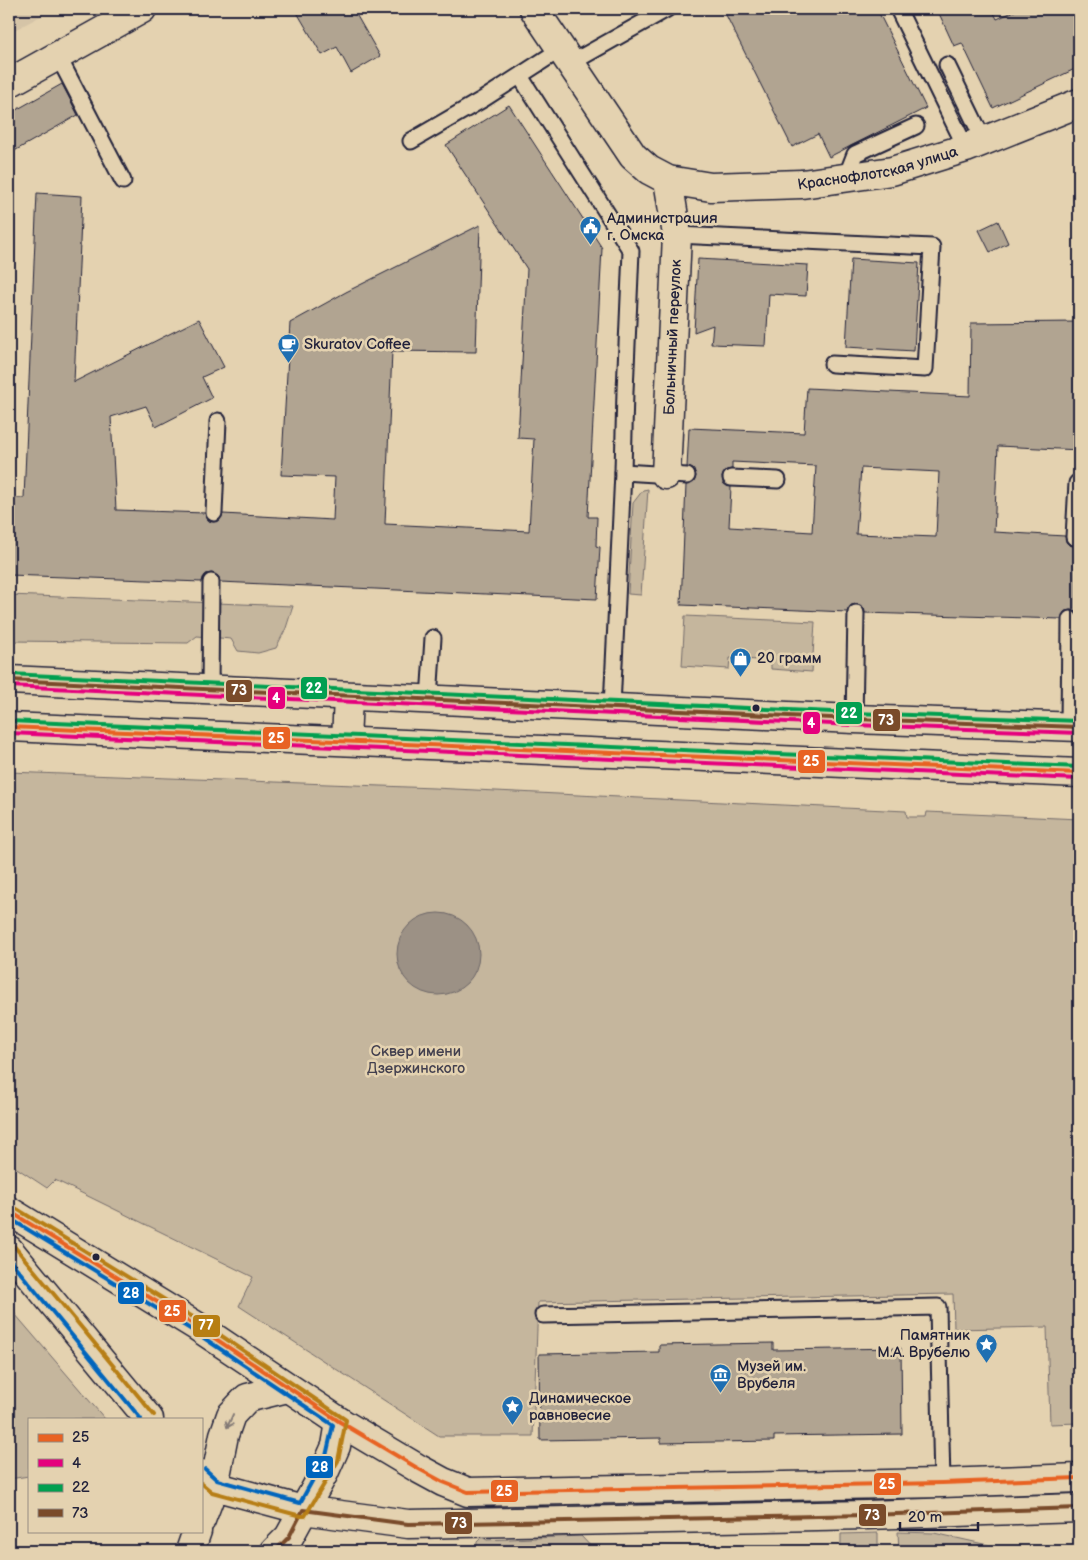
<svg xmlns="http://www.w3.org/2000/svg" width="1088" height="1560" viewBox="0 0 1088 1560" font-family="'Balsamiq Sans',sans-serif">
<rect width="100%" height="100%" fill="#e4d2b0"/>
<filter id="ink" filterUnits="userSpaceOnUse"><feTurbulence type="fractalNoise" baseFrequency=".02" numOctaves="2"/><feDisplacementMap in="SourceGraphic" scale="10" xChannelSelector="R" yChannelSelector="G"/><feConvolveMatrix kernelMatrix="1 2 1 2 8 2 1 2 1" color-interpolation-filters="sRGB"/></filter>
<g filter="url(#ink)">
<polygon fill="#d5c4a7" points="9,9 54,9 9,33"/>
<g fill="#c5b69d" stroke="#746c6c">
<polygon points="648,489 641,595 628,594 633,503 643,490"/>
<polygon points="9,595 293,606 286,628 276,648 258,653 238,651 231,639 197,636 188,643 9,641"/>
<polygon points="685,616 815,622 812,672 771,669 771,661 730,658 729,669 682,666"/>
<polygon points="9,772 434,788 906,811 907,817 926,817 927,812 1079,819 1079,1423 1050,1424 1047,1327 954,1329 953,1294 538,1302 533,1436 439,1436 239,1306 253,1277 55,1180 47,1188 9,1163"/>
<polygon points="9,1307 105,1419 29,1419 29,1476 9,1479"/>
<polygon points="898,1532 934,1533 988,1545 987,1551 899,1551"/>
<polygon points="878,1533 878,1551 841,1551 841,1534"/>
<polygon points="581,1536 595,1551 479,1551 477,1548 477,1542 482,1537 487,1540"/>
</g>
<circle fill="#9c9185" stroke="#6b6567" cx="438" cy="954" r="41"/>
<g fill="#b1a491" stroke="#22223b" fill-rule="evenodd">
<polygon points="295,9 353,9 380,56 351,73 337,47 322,55"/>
<polygon points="723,9 877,9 926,108 829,157 818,134 792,147"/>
<polygon points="937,9 992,9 997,19 1019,9 1079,9 1079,67 993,108 962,43 954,46"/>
<polygon points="62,84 78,115 9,154 9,114"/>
<polygon points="509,105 602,248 588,517 597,517 596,546 600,547 597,599 220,582 219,577 212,573 206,574 202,582 9,575 9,498 24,498 37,193 82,196 74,382 199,319 224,367 202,377 212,398 156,427 146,406 111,417 116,510 205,513 209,521 213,522 219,521 223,514 333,520 335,477 281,475 290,323 346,292 480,225 476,352 392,351 385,524 529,531 534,439 518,438 527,269 446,145"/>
<polygon points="998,221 1008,243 990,252 979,230"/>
<polygon points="698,259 808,265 806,296 769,294 766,346 711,344 713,325 694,332"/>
<polygon points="851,259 919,263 914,351 846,347"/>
<path d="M1079,322V450L998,446L994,532L1065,536L1066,542L1069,545L1074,546L1079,545V618L1075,611L1071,610L1065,611L1061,619L865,613L864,608L857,604L851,605L847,612L681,605L686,485L694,482L696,476L693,469L687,467L689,428L804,433L807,388L970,396L971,323ZM732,462L816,466L812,532L729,527L731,487L723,483L722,477L726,470L732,469ZM861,468L939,472L936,537L856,534Z"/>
<polygon points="773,1343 773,1350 901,1348 902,1434 774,1436 774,1441 661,1443 661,1438 540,1440 539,1354 659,1352 659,1345"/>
</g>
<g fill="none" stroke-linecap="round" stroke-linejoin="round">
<defs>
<g id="lane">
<polyline points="898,9 966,148"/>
<polyline points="58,56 123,181"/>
<polyline points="571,63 667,9"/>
<polyline points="947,65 984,141"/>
<polyline points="520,76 631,251 625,391 623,472 612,707"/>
<polyline points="411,141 485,98 561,49"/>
<polyline points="846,177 855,154 916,126"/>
<polyline points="677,235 932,247 925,369 832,364"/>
<polyline points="623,472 687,476"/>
<polyline points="731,478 778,480"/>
<polyline points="214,513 218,421"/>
<polyline points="1074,537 1077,483"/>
<polyline points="210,689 211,582"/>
<polyline points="429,699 433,638"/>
<polyline points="854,719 856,613"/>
<polyline points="1069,727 1070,619"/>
<polyline points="543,1315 938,1307 942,1483"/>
</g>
<g id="street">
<path id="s1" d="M534,9L633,156L649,170L668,180L711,187L802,184L892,171L966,148L1079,103"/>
<polyline points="9,83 142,9"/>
<path id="s2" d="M666,475L677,235L668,180"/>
</g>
<g id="primary">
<polyline points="9,680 854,719 1079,727"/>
<polyline points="9,727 1079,773"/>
<polyline points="346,741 348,697"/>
<polyline points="9,1211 198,1327 340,1422 419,1469 443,1482 468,1492 942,1483 1079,1478"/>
<polyline points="9,1250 149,1419"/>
<polyline points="201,1474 214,1486 303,1510 408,1524 867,1515 1079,1508"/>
<polyline points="201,1520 214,1486 224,1435 231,1415 247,1398 288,1388"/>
<polyline points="190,1551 197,1531"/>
<polyline points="275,1551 289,1537 324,1473 336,1446 340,1422"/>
</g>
</defs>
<use href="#lane" stroke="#22223b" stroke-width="19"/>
<use href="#street" stroke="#22223b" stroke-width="31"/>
<use href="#primary" stroke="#22223b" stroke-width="31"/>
<use href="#lane" stroke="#e4d2b0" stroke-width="15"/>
<use href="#street" stroke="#e4d2b0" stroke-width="28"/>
<use href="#primary" stroke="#e4d2b0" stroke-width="28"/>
<defs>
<g id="bus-1">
<polyline points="9,727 1079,773"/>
<polyline points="9,1211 198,1327 340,1422 419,1469 443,1482 468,1492 942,1483 1079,1478"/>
</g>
<g id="bus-2">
<polyline points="9,686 854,725 1079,733"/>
<polyline points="9,733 1079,779"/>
</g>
<g id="bus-3">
<polyline points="9,674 854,713 1079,721"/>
<polyline points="9,721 1079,767"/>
</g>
<g id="bus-4">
<polyline points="9,680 854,719 1079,727"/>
<polyline points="275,1551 289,1537 303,1510 408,1524 867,1515 1079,1508"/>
</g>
<g id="bus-5">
<polyline points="9,1218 195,1332 333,1425 326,1456 300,1503 217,1480 205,1469"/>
<polyline points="9,1259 141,1419"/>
</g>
<g id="bus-6">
<polyline points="12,1206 201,1322 346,1420 338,1461 305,1516 301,1516 212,1492 201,1483"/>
<polyline points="14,1246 154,1415"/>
</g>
</defs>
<use href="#bus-1" stroke="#e4d2b0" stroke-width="8"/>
<use href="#bus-2" stroke="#e4d2b0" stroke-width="8"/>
<use href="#bus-3" stroke="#e4d2b0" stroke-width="8"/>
<use href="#bus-4" stroke="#e4d2b0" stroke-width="8"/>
<use href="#bus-5" stroke="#e4d2b0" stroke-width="8"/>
<use href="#bus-6" stroke="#e4d2b0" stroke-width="8"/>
<use href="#bus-1" stroke="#e86223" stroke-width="4"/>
<use href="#bus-2" stroke="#e5007d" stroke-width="4"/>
<use href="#bus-3" stroke="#029f50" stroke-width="4"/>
<use href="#bus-4" stroke="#7a4b2a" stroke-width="4"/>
<use href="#bus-5" stroke="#0065bd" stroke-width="4"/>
<use href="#bus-6" stroke="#b77e12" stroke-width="4"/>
</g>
<defs><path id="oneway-shaft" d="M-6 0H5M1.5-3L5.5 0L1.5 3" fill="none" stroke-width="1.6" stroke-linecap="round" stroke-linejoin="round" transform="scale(1.25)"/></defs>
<use stroke="#837a76" href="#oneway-shaft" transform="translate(230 1421) rotate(114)"/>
</g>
<defs>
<symbol id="civic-pin" viewBox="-11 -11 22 30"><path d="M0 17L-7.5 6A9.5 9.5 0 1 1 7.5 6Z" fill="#1f6fb2" stroke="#e4d2b0"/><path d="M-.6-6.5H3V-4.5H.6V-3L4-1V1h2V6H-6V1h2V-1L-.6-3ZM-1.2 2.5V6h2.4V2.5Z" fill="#fff"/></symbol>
<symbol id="cafe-pin" viewBox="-11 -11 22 30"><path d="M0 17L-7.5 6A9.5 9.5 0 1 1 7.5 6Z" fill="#1f6fb2" stroke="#e4d2b0"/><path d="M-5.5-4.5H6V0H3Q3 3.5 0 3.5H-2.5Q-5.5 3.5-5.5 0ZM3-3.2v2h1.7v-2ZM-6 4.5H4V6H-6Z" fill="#fff"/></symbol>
<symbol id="shop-pin" viewBox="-11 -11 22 30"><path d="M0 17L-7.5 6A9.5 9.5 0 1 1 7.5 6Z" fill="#1f6fb2" stroke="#e4d2b0"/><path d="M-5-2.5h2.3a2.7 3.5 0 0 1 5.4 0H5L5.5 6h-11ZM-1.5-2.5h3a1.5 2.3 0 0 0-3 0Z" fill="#fff"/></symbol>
<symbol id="sight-pin" viewBox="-11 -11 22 30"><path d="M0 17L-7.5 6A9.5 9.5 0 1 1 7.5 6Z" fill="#1f6fb2" stroke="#e4d2b0"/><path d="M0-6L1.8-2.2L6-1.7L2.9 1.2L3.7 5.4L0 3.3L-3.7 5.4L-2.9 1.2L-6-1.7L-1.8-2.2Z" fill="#fff"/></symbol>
<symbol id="museum-pin" viewBox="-11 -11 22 30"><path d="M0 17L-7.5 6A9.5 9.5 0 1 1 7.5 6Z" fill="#1f6fb2" stroke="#e4d2b0"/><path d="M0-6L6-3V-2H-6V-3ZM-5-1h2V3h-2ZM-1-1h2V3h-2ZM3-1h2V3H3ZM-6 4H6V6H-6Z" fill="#fff"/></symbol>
</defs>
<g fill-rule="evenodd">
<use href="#civic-pin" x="578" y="214" width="25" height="34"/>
<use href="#cafe-pin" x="276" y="332" width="25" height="34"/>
<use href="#shop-pin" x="728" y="646" width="25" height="34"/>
<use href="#sight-pin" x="974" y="1332" width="25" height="34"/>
<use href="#museum-pin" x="708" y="1362" width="25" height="34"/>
<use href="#sight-pin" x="500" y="1394" width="25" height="34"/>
</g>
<g fill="#22223b" stroke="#e4d2b0" stroke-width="2">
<circle cx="756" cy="708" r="4.5"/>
<circle cx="96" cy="1257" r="4.5"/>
</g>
<g text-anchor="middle" stroke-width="5" stroke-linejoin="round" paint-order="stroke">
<g font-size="15" fill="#22223b" stroke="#e4d2b0">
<text dy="5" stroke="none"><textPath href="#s1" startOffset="432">Краснофлотская улица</textPath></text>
<text dy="5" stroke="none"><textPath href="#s2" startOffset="138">Больничный переулок</textPath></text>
</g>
<g font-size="15" fill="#22223b" stroke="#e4d2b0" text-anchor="start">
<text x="607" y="223">Администрация<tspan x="607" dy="17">г. Омска</tspan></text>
<text x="304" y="349">Skuratov Coffee</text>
<text x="757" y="663">20 грамм</text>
<text x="970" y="1340" text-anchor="end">Памятник<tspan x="970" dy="17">М.А. Врубелю</tspan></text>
<text x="737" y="1371">Музей им.<tspan x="737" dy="17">Врубеля</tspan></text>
<text x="529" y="1403">Динамическое<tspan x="529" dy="17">равновесие</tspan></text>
</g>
<g font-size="15" fill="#43404f" stroke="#e4d2b0">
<text x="416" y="1056">Сквер имени<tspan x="416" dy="17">Дзержинского</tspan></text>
</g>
</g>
<g stroke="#e4d2b0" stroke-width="2">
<rect x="300" y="676" width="28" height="24" rx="5" fill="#029f50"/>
<rect x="225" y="679" width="28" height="24" rx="5" fill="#7a4b2a"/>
<rect x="267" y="686" width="19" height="24" rx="5" fill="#e5007d"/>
<rect x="835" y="701" width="28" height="24" rx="5" fill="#029f50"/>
<rect x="872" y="708" width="29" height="24" rx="5" fill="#7a4b2a"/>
<rect x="802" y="711" width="19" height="24" rx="5" fill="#e5007d"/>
<rect x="262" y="726" width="29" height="24" rx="5" fill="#e86223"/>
<rect x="797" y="749" width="29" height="25" rx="5" fill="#e86223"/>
<rect x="117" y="1281" width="28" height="24" rx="5" fill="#0065bd"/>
<rect x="158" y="1299" width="29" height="24" rx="5" fill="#e86223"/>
<rect x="192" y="1314" width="29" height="24" rx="5" fill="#b77e12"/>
<rect x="305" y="1455" width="29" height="24" rx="5" fill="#0065bd"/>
<rect x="873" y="1472" width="29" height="24" rx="5" fill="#e86223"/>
<rect x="490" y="1479" width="29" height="24" rx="5" fill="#e86223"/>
<rect x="858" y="1503" width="29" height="24" rx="5" fill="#7a4b2a"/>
<rect x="444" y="1511" width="29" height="24" rx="5" fill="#7a4b2a"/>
</g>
<g font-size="14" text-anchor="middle" font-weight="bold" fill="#fff">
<text x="314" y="693">22</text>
<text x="239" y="695">73</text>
<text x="276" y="703">4</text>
<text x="849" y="718">22</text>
<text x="886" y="725">73</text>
<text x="811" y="728">4</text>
<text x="276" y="743">25</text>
<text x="811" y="766">25</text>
<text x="131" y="1298">28</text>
<text x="172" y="1316">25</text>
<text x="206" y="1330">77</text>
<text x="320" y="1472">28</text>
<text x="887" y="1489">25</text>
<text x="504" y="1496">25</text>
<text x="872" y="1520">73</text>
<text x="459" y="1528">73</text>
</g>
<rect width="1088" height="1560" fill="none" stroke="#e4d2b0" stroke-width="30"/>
<rect x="15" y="15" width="1058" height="1530" fill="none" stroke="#22223b" stroke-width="2" filter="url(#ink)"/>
<rect x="28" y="1418" width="175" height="115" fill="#e4d2b0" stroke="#968c81"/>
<rect x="38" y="1434" width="25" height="8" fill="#e86223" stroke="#968c81"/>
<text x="72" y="1442" font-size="15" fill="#22223b">25</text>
<rect x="38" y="1459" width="25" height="8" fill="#e5007d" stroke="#968c81"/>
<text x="72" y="1468" font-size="15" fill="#22223b">4</text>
<rect x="38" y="1484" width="25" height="8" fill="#029f50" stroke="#968c81"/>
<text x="72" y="1492" font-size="15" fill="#22223b">22</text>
<rect x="38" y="1509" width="25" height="8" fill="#7a4b2a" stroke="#968c81"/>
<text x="72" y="1518" font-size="15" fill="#22223b">73</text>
<path d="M900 1522v8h78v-8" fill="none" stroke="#22223b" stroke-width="2.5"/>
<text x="908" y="1522" font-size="15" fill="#22223b" stroke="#e4d2b0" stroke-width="4" paint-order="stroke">20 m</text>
</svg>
